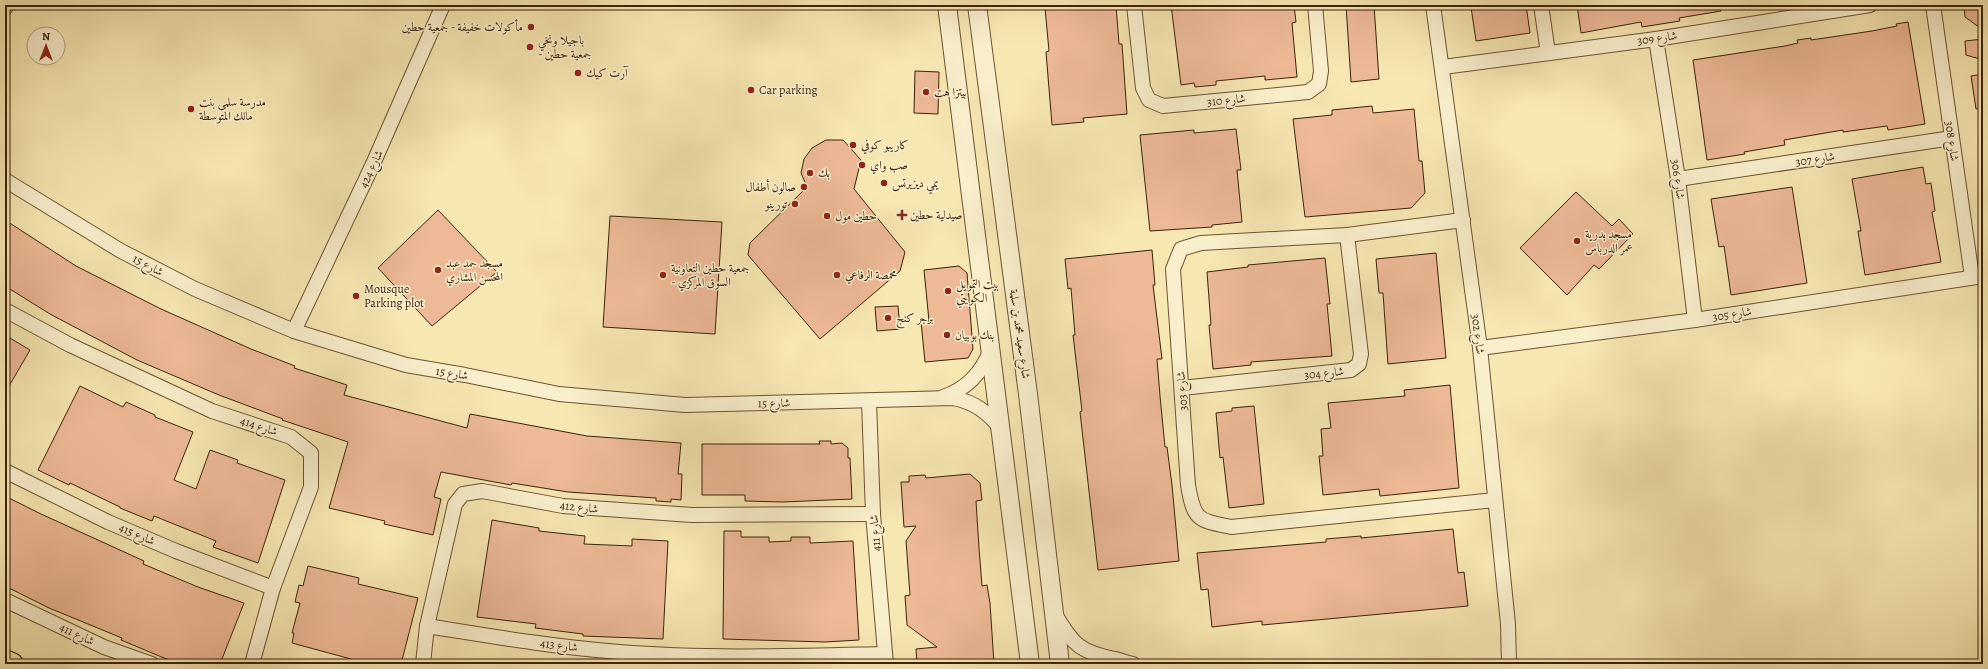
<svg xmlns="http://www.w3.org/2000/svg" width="1988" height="669" viewBox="0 0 1988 669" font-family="Alegreya,Amiri,serif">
<rect width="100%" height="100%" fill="#f7e7b2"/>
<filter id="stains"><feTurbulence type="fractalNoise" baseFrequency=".005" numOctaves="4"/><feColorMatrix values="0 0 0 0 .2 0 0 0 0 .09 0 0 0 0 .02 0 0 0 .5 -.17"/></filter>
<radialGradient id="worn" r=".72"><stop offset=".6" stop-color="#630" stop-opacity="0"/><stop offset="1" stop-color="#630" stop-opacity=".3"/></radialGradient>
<g fill="#edb997" stroke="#3c2308">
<polygon points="1073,5 1116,5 1119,44 1122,44 1127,114 1083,118 1084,122 1052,125 1046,52 1049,51 1045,8"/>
<polygon points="1171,5 1294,5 1296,22 1292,23 1297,77 1265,80 1265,76 1216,81 1216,85 1195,87 1194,83 1181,85"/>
<polygon points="1346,5 1374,5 1379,79 1351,82"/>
<polygon points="1487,5 1526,5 1530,33 1476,41 1471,7"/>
<polygon points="1577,5 1720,5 1721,11 1679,18 1680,21 1642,27 1641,22 1581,33"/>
<polygon points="1964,5 1983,5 1983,30 1965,17"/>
<polygon points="1908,22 1925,124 1888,130 1887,126 1843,132 1843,130 1784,140 1785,145 1744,152 1745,154 1707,160 1693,60 1785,46 1798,43 1797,40 1811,38 1811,40 1872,31 1897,26 1896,24"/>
<polygon points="1983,39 1983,60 1966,55 1965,41"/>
<polygon points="915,71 939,72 938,114 914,113"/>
<polygon points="1983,74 1983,108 1976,109 1971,76"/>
<polygon points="1372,106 1373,113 1414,109 1419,161 1422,161 1425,193 1411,208 1305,217 1293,119 1332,115 1332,110"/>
<polygon points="1236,129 1241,170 1237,170 1242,222 1212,225 1212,227 1150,231 1140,135 1194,130 1194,133"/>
<polygon points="826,140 843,140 861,160 854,189 905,252 900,271 820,339 748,255 750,243 807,187 801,173 804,159 812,148"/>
<polygon points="1923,167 1926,184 1931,183 1935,211 1932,212 1941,262 1865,275 1858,231 1861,231 1852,179"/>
<polygon points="1792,187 1807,283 1731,295 1724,246 1719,247 1711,199"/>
<polygon points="1576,192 1612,226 1619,219 1633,234 1599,269 1594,265 1567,295 1520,248"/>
<polygon points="438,210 497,272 432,326 378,268"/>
<polygon points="610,216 722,222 715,334 603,327"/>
<polygon points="5,220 76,266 161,309 251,349 295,366 294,368 347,385 344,395 467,428 470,414 587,436 681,443 678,474 682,474 681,500 671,499 671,502 656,501 656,498 568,492 512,483 511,485 441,472 434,497 441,499 433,535 384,524 385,521 329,508 348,442 282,420 283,419 219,395 137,360 50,314 5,286"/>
<polygon points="1152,250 1155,285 1153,285 1162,359 1157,359 1160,396 1165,447 1167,447 1172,485 1179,561 1098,570 1080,412 1082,411 1073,335 1075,335 1071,288 1068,289 1065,259"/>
<polygon points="1436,253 1446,358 1388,364 1383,293 1379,293 1376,259"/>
<polygon points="1325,258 1330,304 1327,304 1332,356 1251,362 1251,365 1213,369 1209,325 1211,325 1207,272 1248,267 1248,265"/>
<polygon points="959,266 967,273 973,349 968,358 925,362 921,322 929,321 924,270"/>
<polygon points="898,306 900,329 877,331 875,307"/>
<polygon points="5,335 30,350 5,393"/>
<polygon points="1450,385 1459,488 1380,496 1379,489 1323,495 1319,456 1323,456 1321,429 1331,428 1328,403 1405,396 1404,390"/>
<polygon points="80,386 123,407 126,402 155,415 155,417 193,432 174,480 196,489 210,450 238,460 237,463 285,480 258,563 213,547 216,541 154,516 152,521 120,508 120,507 70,483 69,485 38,470"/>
<polygon points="1254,406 1264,504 1229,508 1223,457 1220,458 1216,413 1232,411 1232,408"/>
<polygon points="819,441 831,441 831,444 842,443 848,448 848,458 850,458 852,499 783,502 745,501 745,495 702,495 702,444 820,444"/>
<polygon points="970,474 980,483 982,500 976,501 979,548 982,586 987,585 990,603 994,664 917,664 916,649 937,647 907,625 905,596 910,595 906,541 916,526 904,527 901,482 909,482 909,476 925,475 926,478"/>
<polygon points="5,496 41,514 144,561 143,564 198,587 244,603 220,664 182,664 164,658 121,640 122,638 49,608 5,586"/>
<polygon points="492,520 539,528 539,531 585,536 584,544 632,546 632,539 668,541 663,639 583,636 583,634 535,628 536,624 477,617"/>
<polygon points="1453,529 1458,573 1464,572 1468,606 1262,625 1262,621 1212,627 1208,589 1201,590 1197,553 1326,542 1326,539 1361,536 1361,538"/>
<polygon points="724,531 741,531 741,537 769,537 769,542 791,541 791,537 810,537 810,543 853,541 859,640 825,642 723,639"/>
<polygon points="308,566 359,578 358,584 418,598 401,664 363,664 350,660 351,659 292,643 294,633 292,633 300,603 295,602 299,585 303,586"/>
</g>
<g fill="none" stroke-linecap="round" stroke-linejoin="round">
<defs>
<g id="minor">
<polyline points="1134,5 1143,88 1149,100 1163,106 1308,92 1319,84 1321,71 1315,5"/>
<polyline points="1433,5 1480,348 1508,624 1509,664"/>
<polyline points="1541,5 1548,53"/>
<polyline points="1933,5 1972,277"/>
<polyline points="5,8 7,5"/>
<polyline points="1656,39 1678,179 1695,320"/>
<polyline points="1443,67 1656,39 1870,5"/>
<polyline points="1678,179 1952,138"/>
<path d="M5,180L121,251L195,289L294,331L406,365L465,375L559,394L685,405L953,398C974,402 988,412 1001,429"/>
<path d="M1463,220L1347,235L1201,243L1181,249L1173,269L1188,485C1194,521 1198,520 1231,527L1495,500"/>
<polyline points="5,310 70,345 212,411 291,437 311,453 311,487 273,588 252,664"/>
<polyline points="294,331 373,164 443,5"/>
<polyline points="1480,348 1695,320 1983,276"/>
<polyline points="1182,388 1351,370 1359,364 1361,354 1347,235"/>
<path d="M943,397C967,389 982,373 991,349"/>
<polyline points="869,401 873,514 886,664"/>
<polyline points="5,471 108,522 176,551 273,588"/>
<polyline points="5,600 104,647 152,664"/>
<path d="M1055,614C1073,645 1080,652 1115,659C1121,660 1126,663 1133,664"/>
<path d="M427,626C490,636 554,647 619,652C707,659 796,656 885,654"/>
<polyline points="423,664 427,626 455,504 463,494 482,491 563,506 692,515 873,514"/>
</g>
<g id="tertiary">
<polyline points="947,5 1030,664"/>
<polyline points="977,5 1028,394 1060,664"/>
</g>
<polyline id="primary" points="5,661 12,664"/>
</defs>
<use href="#minor" stroke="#6b5432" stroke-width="16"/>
<use href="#tertiary" stroke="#6b5432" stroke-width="20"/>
<use href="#primary" stroke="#3c2308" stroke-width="24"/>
<use href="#minor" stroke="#faefcd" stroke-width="14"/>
<use href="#tertiary" stroke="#faefcd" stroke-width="18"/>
<use href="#primary" stroke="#f7e7b2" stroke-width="22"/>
</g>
<g fill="#8f2418" stroke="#faefcd" stroke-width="1.5">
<circle cx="531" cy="27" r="4"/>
<circle cx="530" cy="47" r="4"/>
<circle cx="578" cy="73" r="4"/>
<circle cx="751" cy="90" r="4"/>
<circle cx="926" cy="92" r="4"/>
<circle cx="191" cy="109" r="4"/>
<circle cx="853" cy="145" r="4"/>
<circle cx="862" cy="165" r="4"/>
<circle cx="810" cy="173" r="4"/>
<circle cx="884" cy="183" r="4"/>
<circle cx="804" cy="187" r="4"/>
<circle cx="795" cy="204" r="4"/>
<path d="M900 209h4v4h4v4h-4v4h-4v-4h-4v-4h4z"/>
<circle cx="827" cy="216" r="4"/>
<circle cx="1577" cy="241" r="4"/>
<circle cx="438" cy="270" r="4"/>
<circle cx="663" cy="275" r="4"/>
<circle cx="837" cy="275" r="4"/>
<circle cx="948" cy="291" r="4"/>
<circle cx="356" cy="296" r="4"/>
<circle cx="888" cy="318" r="4"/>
<circle cx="947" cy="335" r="4"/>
</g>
<g text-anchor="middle" stroke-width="3" stroke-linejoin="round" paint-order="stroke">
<g font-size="12" fill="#3c2308" stroke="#faefcd" text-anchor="start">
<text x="523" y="31" text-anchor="end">مأكولات خفيفة - جمعية حطين</text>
<text x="538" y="44">باجيلا ونخي<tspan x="538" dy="14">- جمعية حطين</tspan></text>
<text x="586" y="77">آرت كيك</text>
<text x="759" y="94">Car parking</text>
<text x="934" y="96">بيتزا هت</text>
<text x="199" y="106">مدرسة سلمى بنت<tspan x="199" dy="14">مالك المتوسطة</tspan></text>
<text x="861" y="149">كاريبو كوفي</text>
<text x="870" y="169">صب واي</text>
<text x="818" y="177">بك</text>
<text x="892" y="187">يمي ديزيرتس</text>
<text x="796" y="191" text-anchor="end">صالون أطفال</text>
<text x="787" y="208" text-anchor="end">تورينو</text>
<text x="910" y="219">صيدلية حطين</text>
<text x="835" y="220">حطين مول</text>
<text x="1585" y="238">مسجد بدرية<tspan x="1585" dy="14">عمر الدرباس</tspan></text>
<text x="446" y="267">مسجد حمد عبد<tspan x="446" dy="14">المحسن المشاري</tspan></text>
<text x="671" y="272">جمعية حطين التعاونية<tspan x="671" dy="14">- السوق المركزي</tspan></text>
<text x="845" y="279">محمصة الرفاعي</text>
<text x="956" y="288">بيت التمويل<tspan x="956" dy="14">الكويتي</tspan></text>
<text x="364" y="293">Mousque<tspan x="364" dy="14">Parking plot</tspan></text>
<text x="896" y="322">برجر كنج</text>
<text x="955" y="339">بنك بوبيان</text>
</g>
<g font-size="12" fill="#3c2308" stroke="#faefcd">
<text transform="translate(1657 38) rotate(-8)" y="4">شارع 309</text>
<text transform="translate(1226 100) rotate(-6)" y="4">شارع 310</text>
<text transform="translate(1952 141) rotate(82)" y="4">شارع 308</text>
<text transform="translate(1815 159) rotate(-9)" y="4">شارع 307</text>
<text transform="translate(371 169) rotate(-65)" y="4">شارع 424</text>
<text transform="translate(1678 179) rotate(82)" y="4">شارع 306</text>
<text transform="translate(148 265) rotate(28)" y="4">شارع 15</text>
<text transform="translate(1732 314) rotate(-9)" y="4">شارع 305</text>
<text transform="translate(1020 334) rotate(82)" y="4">شارع سعيد محمد بن سلمة</text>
<text transform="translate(1478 334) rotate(83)" y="4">شارع 302</text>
<text transform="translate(452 373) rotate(9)" y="4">شارع 15</text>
<text transform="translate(1324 373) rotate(-6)" y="4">شارع 304</text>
<text transform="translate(1182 391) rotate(-94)" y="4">شارع 303</text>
<text transform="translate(774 403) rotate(-1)" y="4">شارع 15</text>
<text transform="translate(259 426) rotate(18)" y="4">شارع 414</text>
<text transform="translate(579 507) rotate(6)" y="4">شارع 412</text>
<text transform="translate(875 533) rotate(-95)" y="4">شارع 411</text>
<text transform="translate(137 534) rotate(23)" y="4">شارع 415</text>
<text transform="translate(77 634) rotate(25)" y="4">شارع 411</text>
<text transform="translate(559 645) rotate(7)" y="4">شارع 413</text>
</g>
</g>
<rect width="1988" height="669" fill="none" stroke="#f7e7b2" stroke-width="20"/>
<rect x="6" y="6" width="1976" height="657" fill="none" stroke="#3c2308" stroke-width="2"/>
<rect x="10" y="10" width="1968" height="649" fill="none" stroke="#3c2308"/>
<g transform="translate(46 46)"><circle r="19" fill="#faefcd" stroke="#ae9d7e"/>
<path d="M0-3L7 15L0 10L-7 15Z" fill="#8f2418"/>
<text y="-6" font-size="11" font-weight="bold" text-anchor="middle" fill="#3c2308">N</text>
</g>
<rect width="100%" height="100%" filter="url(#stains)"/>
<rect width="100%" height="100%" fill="url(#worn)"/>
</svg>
